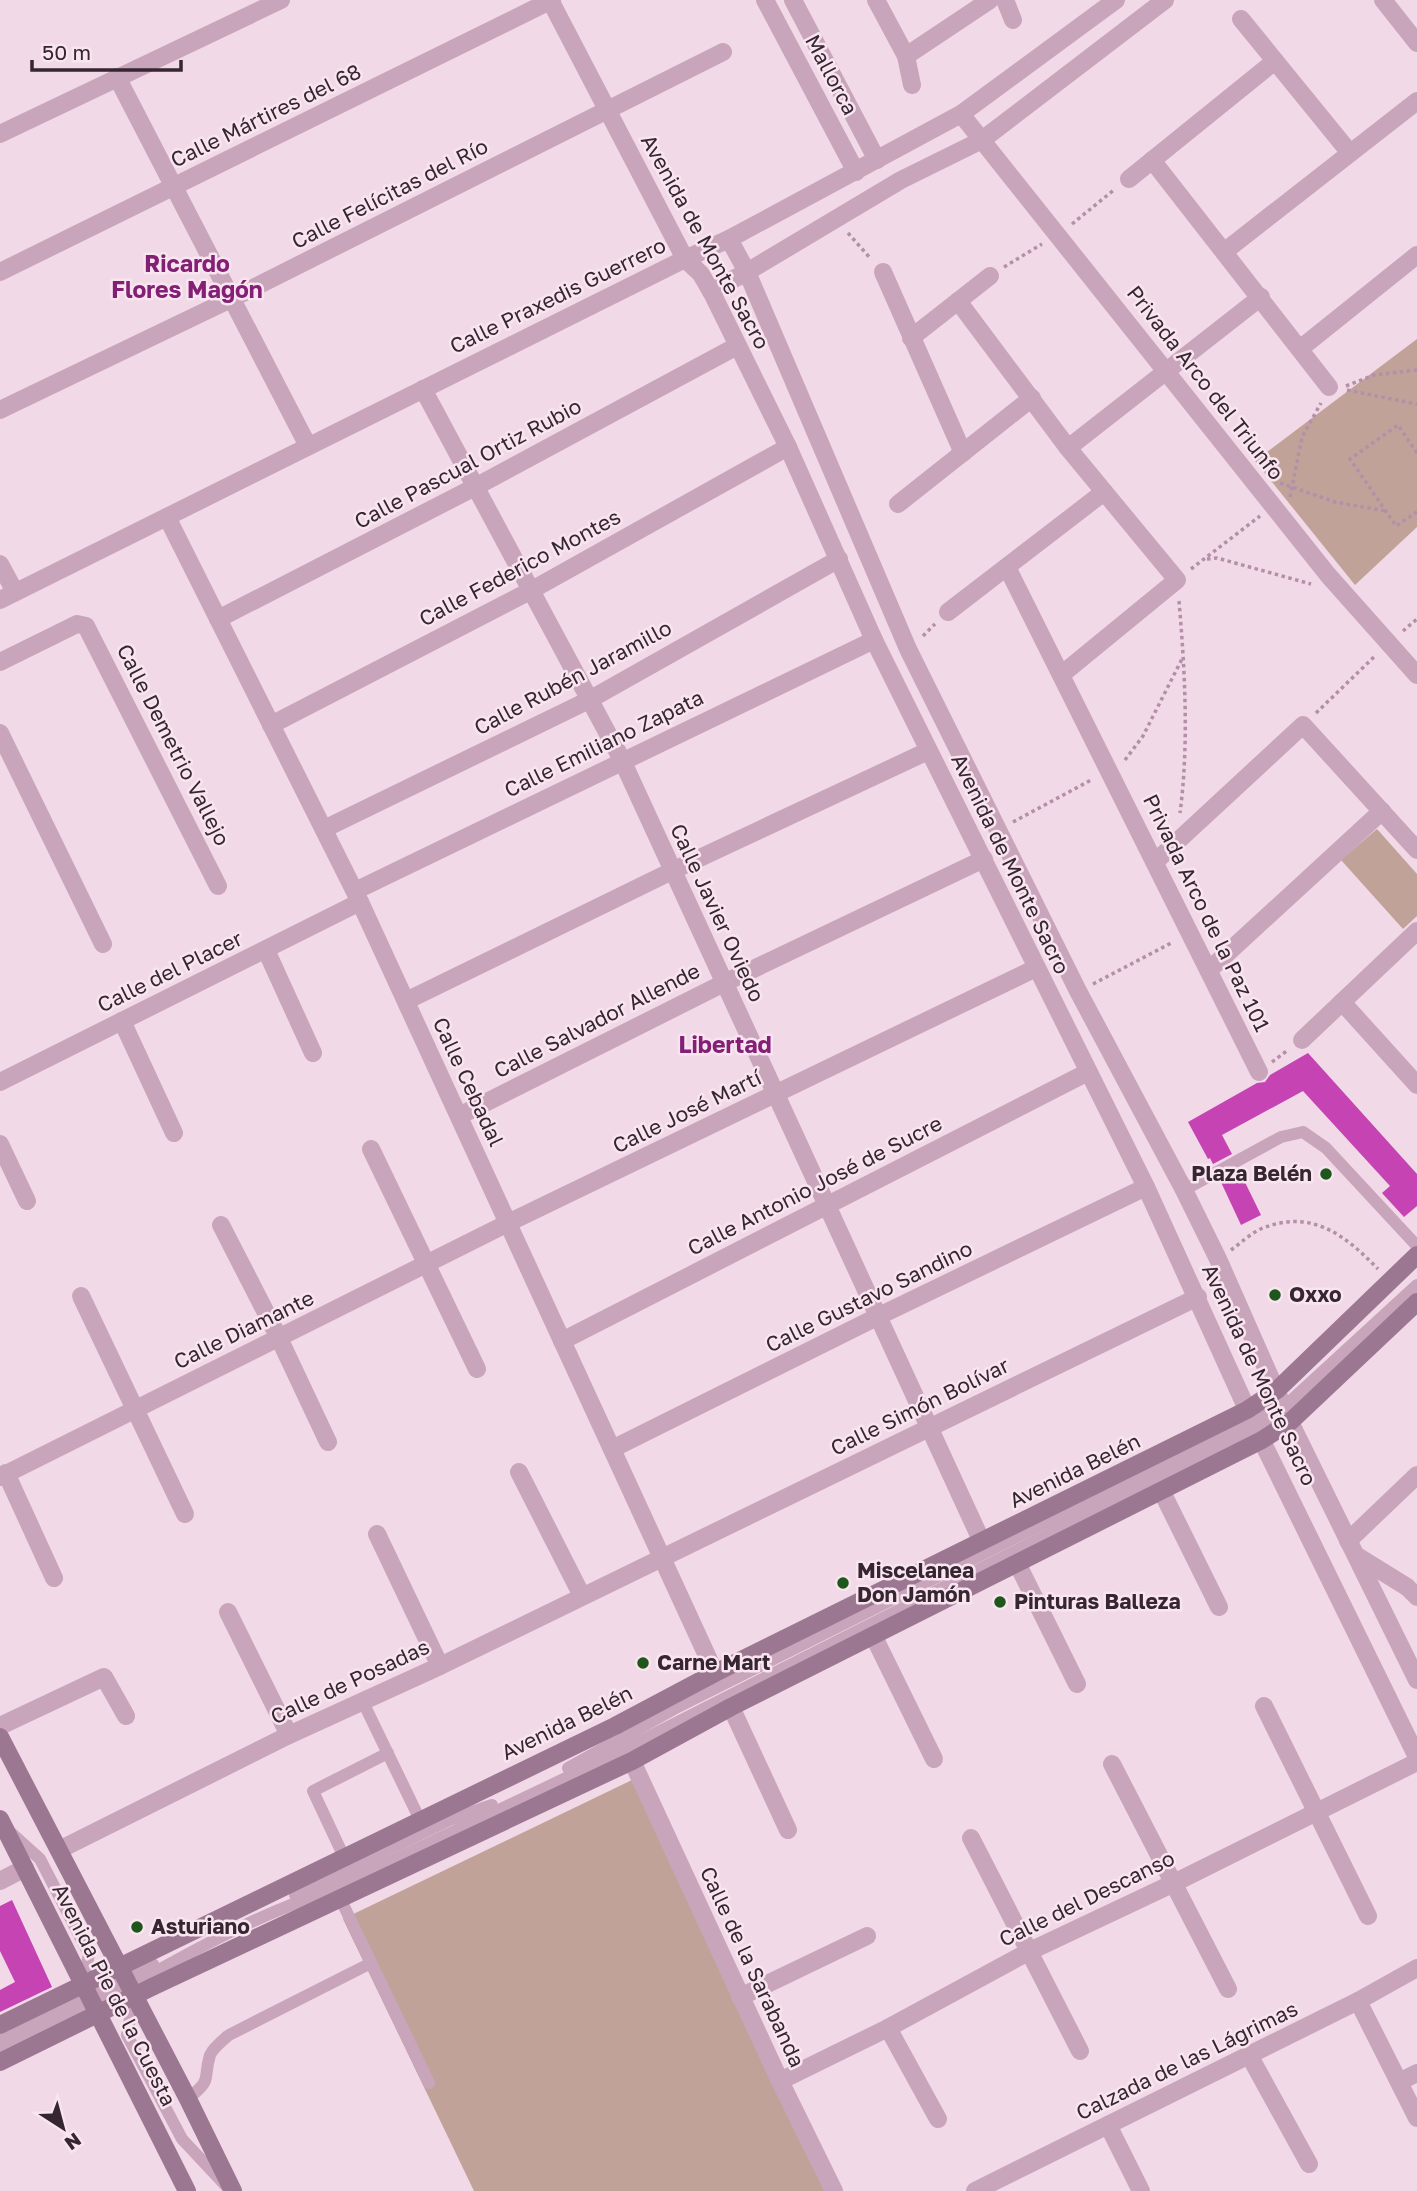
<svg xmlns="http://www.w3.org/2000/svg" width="1417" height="2191" viewBox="0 0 1417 2191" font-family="'Golos Text',sans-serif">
<rect width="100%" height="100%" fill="#f1d9e7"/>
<g fill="#c0a299">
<polygon points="1417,339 1417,527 1355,585 1255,461"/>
<polygon points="1377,829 1417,874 1417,916 1403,929 1341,860"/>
<polygon points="632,1780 829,2191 474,2191 343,1919"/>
</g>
<g fill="#c543b3">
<polygon points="1308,1053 1417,1174 1417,1206 1404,1217 1382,1193 1390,1186 1303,1091 1222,1135 1232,1154 1213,1164 1210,1158 1208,1159 1188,1122 1257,1083 1265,1082 1270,1075"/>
<polygon points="1239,1170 1261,1215 1241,1225 1220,1180"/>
<polygon points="12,1900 52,1987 0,2012 0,1990 15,1982 0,1951 0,1906"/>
</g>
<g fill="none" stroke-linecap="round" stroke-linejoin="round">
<g stroke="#b48fa8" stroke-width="3.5" stroke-dasharray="3.5 3.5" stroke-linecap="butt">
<polyline points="1072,224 1115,189"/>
<polyline points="848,233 871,259"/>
<polyline points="1004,267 1042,244"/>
<polyline points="1346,386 1374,375 1417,370"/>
<polyline points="1347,390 1417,404"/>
<polyline points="1417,453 1398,425 1350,459 1396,526 1417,512"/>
<polyline points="1280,483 1335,502 1386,511"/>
<polyline points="1290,497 1302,437 1321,403"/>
<polyline points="1207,559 1217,558 1311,584"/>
<polyline points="1191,569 1260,516"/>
<path d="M1179,601C1185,671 1189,744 1180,813"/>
<polyline points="1403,631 1417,619"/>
<polyline points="923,636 935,624"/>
<polyline points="1316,713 1376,655"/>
<polyline points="1125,760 1143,736 1183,657"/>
<polyline points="1013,822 1093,779"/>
<polyline points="1093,984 1173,942"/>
<polyline points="1272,1062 1288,1050"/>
<path d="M1231,1250C1241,1243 1252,1232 1263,1228C1312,1209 1345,1235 1378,1269"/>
</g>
<g stroke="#c9a5bc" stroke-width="12">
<polyline points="1184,1190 1281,1137 1303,1132 1326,1148 1417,1246"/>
<polyline points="363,1702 420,1820"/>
<polyline points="568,1768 674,1709 1252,1419 1282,1399"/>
<polyline points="9,1831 40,1859 89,1954 83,1984"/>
<polyline points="344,1857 313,1791 388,1753"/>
<polyline points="295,1895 449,1820 492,1805"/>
<polyline points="340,1898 429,2083"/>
<polyline points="134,1996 127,2035 182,2139 226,2186"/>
<polyline points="0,2041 153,1964"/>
<path d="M0,2051C43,2029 88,2010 130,1986C194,1950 259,1914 329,1891L589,1767L1256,1429L1284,1407L1417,1285"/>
<path d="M188,2099C214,2077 202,2082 210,2055C213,2048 223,2040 229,2035L371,1963"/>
</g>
<g stroke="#c9a5bc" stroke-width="18">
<polyline points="550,0 685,259 701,274 713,295 788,447 874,640 1146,1187 1256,1429 1417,1757"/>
<polyline points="765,0 856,172"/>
<polyline points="793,0 877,160"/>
<polyline points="876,0 906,56 912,85"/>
<polyline points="1005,0 1013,20"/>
<polyline points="1383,0 1417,43"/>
<polyline points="1241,19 1350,153"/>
<polyline points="906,56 990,0"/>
<polyline points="117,77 308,446"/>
<polyline points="961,114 1328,575 1417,675"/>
<polyline points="0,134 281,0"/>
<polyline points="1152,160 1329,387"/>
<polyline points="1129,179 1275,61"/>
<polyline points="729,239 747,272 908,649 1078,991 1184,1190 1218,1259 1290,1422 1417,1680"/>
<polyline points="1225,251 1417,101"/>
<polyline points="0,272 552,0"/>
<polyline points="883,272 963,453"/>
<polyline points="711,291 747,272 901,180 982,140 1165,0"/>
<polyline points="958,301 1068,448 1177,580 1061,675"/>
<polyline points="911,338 990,276"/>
<polyline points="1301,348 1417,255"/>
<polyline points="423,389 622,760 982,1542"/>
<polyline points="0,410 233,298 723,52"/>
<polyline points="1068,448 1261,297"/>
<polyline points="898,504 1032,398"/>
<polyline points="167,517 360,902 715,1673"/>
<polyline points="0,564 15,592"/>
<polyline points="1007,567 1259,1072"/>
<polyline points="0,600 685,259 729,239 961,114 1116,0"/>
<polyline points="948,612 1104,492"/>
<polyline points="218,619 475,487 737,346"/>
<polyline points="0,662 77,624 86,626 218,886"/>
<polyline points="271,725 530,591 788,447"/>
<polyline points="0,733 103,944"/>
<polyline points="324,829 589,700 839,559"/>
<polyline points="1155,862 1303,725 1417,850"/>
<polyline points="355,891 874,640"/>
<polyline points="266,950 313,1053"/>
<polyline points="1209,970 1382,811"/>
<polyline points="406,1001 672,871 928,751"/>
<polyline points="1342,1002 1417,1085"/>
<polyline points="122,1021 174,1133"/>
<polyline points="1302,1040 1417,931"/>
<polyline points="0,1082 360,902"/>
<polyline points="459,1116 724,983 984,859"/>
<polyline points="0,1144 27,1201"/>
<polyline points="371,1149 477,1369"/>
<polyline points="221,1225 279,1338 328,1442"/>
<polyline points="81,1296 185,1514"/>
<polyline points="562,1341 1088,1072"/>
<polyline points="612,1449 879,1316 1146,1187"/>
<polyline points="519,1472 582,1596"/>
<polyline points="6,1473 54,1578"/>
<polyline points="0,1477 508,1223 1036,968"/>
<polyline points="1162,1492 1219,1607"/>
<polyline points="377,1534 440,1666"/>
<polyline points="1348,1541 1417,1475"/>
<polyline points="1357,1556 1407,1587 1417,1597"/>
<polyline points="1018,1565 1077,1684"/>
<polyline points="228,1612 289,1735"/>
<polyline points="874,1637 934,1759"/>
<polyline points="1264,1706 1368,1916"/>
<polyline points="731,1707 788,1830"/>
<polyline points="0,1726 104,1677 126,1716"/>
<polyline points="632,1761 780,2081 834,2191"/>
<polyline points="1112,1764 1228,1989"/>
<polyline points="971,1838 1080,2051"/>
<polyline points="59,1850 289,1735 440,1666 1198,1297"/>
<polyline points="0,1881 25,1868"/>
<polyline points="740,1997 867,1936"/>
<polyline points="1358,2001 1417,2118"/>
<polyline points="888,2028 938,2119"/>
<polyline points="1249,2055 1309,2164"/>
<polyline points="780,2081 888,2028 1028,1952 1174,1883 1417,1762"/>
<polyline points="1399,2082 1417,2073"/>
<polyline points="1108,2125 1141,2191"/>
<polyline points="975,2191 1358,2001 1417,1968"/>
</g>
<g stroke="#9c7792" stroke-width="18">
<polyline points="0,1737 188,2099 233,2191"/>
<polyline points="0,1819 187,2191"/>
<polyline points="0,2025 615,1726 715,1673 1247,1410 1277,1390 1417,1255"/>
<polyline points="0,2062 152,1987 632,1761 731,1707 1262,1440 1290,1422 1417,1302"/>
</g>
</g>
<g fill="#1e561c" stroke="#f9e5f0" stroke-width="2.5">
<circle cx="1326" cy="1174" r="7"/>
<circle cx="1275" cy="1295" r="7"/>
<circle cx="843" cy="1583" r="7"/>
<circle cx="1000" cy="1602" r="7"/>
<circle cx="643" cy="1663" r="7"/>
<circle cx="137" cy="1927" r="7"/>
</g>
<g text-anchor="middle" stroke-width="5" stroke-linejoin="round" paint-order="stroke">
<g font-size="21" fill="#352632" stroke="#f9e5f0">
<text transform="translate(831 75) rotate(62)" y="7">Mallorca</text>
<text transform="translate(266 116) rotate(-26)" y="7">Calle Mártires del 68</text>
<text transform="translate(390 194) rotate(-27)" y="7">Calle Felícitas del Río</text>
<text transform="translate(705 242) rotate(61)" y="7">Avenida de Monte Sacro</text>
<text transform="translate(558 296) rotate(-26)" y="7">Calle Praxedis Guerrero</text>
<text transform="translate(1205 383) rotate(52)" y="7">Privada Arco del Triunfo</text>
<text transform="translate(468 464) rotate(-28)" y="7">Calle Pascual Ortiz Rubio</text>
<text transform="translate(520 568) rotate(-28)" y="7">Calle Federico Montes</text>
<text transform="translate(573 678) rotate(-28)" y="7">Calle Rubén Jaramillo</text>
<text transform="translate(604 744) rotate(-26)" y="7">Calle Emiliano Zapata</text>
<text transform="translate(173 745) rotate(63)" y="7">Calle Demetrio Vallejo</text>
<text transform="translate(1010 864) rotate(64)" y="7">Avenida de Monte Sacro</text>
<text transform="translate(717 913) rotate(65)" y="7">Calle Javier Oviedo</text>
<text transform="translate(1206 913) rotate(64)" y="7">Privada Arco de la Paz 101</text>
<text transform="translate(170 972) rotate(-26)" y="7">Calle del Placer</text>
<text transform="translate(597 1021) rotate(-27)" y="7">Calle Salvador Allende</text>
<text transform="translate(468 1082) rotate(65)" y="7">Calle Cebadal</text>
<text transform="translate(687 1112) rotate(-26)" y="7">Calle José Martí</text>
<text transform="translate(815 1186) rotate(-27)" y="7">Calle Antonio José de Sucre</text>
<text transform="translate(869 1297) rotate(-26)" y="7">Calle Gustavo Sandino</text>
<text transform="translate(244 1330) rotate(-26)" y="7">Calle Diamante</text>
<text transform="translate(1259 1375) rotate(65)" y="7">Avenida de Monte Sacro</text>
<text transform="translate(920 1407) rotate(-26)" y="7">Calle Simón Bolívar</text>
<text transform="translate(1075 1471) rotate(-26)" y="7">Avenida Belén</text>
<text transform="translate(350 1682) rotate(-25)" y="7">Calle de Posadas</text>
<text transform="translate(567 1723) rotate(-26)" y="7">Avenida Belén</text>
<text transform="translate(1087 1899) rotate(-26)" y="7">Calle del Descanso</text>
<text transform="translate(752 1967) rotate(65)" y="7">Calle de la Sarabanda</text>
<text transform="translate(114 1995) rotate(63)" y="7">Avenida Pie de la Cuesta</text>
<text transform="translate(1187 2061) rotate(-26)" y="7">Calzada de las Lágrimas</text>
</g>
<g font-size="21" font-weight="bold" fill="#352632" stroke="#f9e5f0" text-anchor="start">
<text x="1312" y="1181" text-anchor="end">Plaza Belén</text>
<text x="1289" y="1302">Oxxo</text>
<text x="857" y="1578">Miscelanea<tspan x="857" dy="24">Don Jamón</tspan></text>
<text x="1014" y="1609">Pinturas Balleza</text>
<text x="657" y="1670">Carne Mart</text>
<text x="151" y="1934">Asturiano</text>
</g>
<g font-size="23" font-weight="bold" fill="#832075" stroke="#f9e5f0">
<text x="187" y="272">Ricardo<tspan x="187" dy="26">Flores Magón</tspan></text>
<text x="725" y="1053">Libertad</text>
</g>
</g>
<g transform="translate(63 2128) rotate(144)" stroke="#f9e5f0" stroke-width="5" paint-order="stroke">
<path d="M0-5L12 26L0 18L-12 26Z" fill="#352632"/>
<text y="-10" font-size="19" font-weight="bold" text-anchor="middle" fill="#352632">N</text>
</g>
<path d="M32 60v10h149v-10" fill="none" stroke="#352632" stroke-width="3.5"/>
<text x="42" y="60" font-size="21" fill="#352632" stroke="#f9e5f0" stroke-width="5" paint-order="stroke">50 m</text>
</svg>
